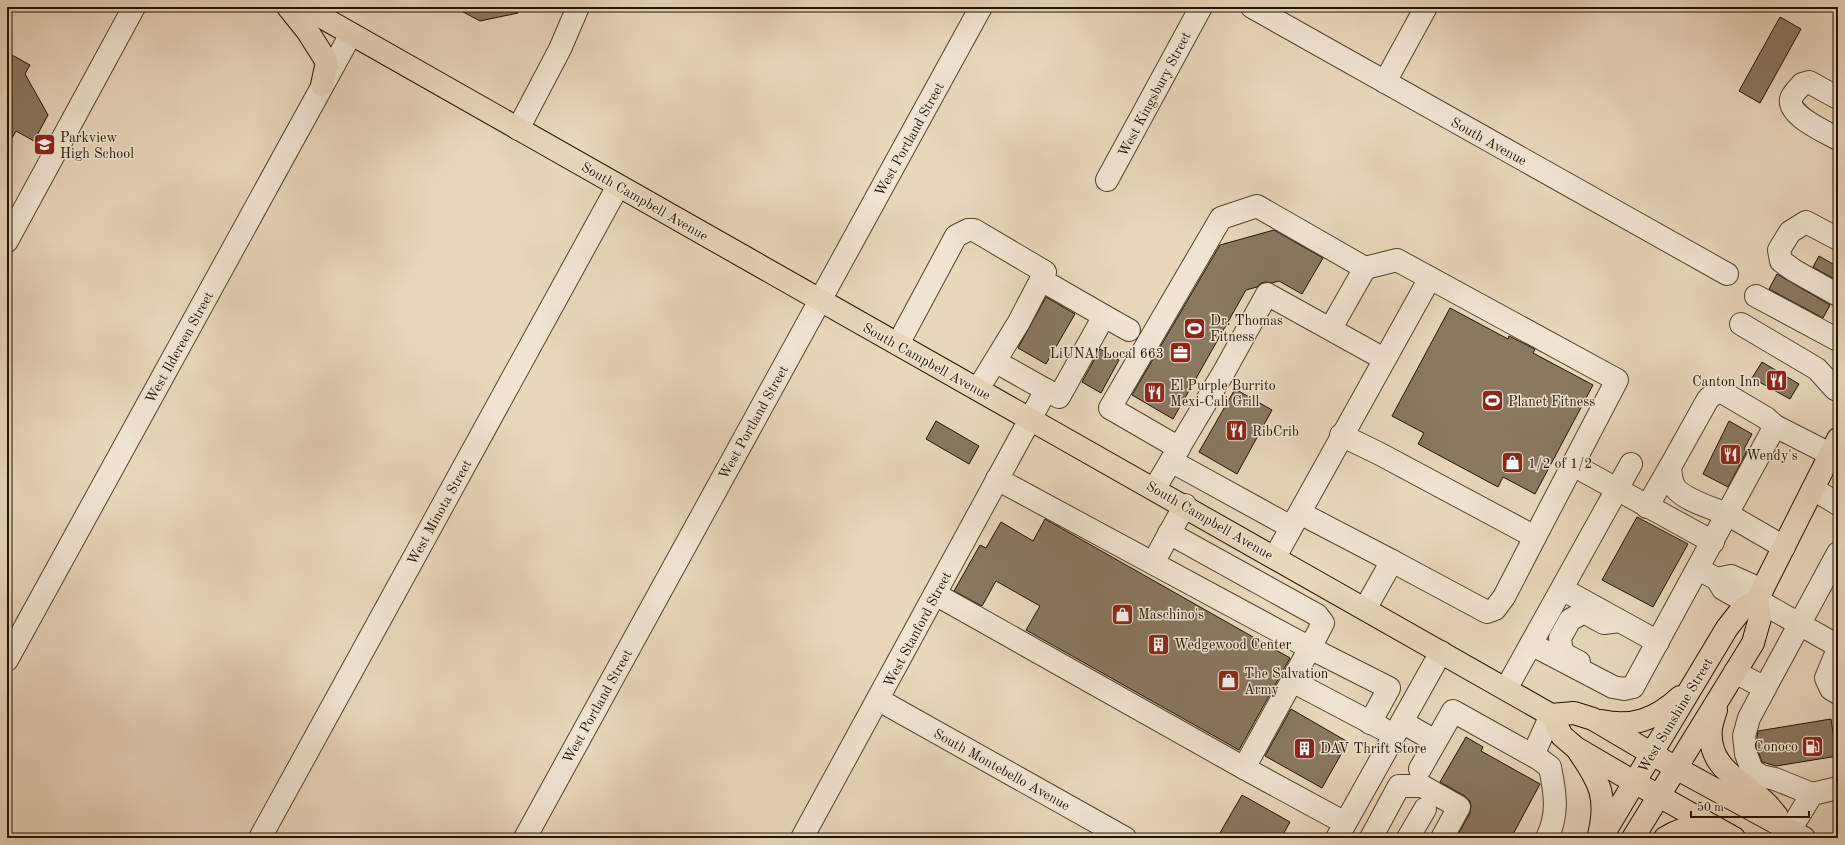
<svg xmlns="http://www.w3.org/2000/svg" width="1845" height="845" viewBox="0 0 1845 845" font-family="'Old Standard TT',serif">
<rect width="100%" height="100%" fill="#e9d6bb"/>
<filter id="stains"><feTurbulence type="fractalNoise" baseFrequency=".005" numOctaves="4"/><feColorMatrix values="0 0 0 0 .2 0 0 0 0 .09 0 0 0 0 .02 0 0 0 .5 -.17"/></filter>
<radialGradient id="worn" r=".72"><stop offset=".6" stop-color="#630" stop-opacity="0"/><stop offset="1" stop-color="#630" stop-opacity=".3"/></radialGradient>
<g fill="#8a7861" stroke="#231300">
<polygon points="454,7 517,7 518,13 480,21"/>
<polygon points="1780,17 1801,29 1760,103 1739,91"/>
<polygon points="12,55 30,65 25,74 48,115 34,141 16,131 7,147 7,60"/>
<polygon points="1274,230 1323,258 1302,294 1279,281 1272,283 1266,282 1261,283 1257,287 1246,290 1173,419 1132,395 1220,245"/>
<polygon points="1819,256 1838,267 1838,281 1813,267"/>
<polygon points="1777,274 1830,305 1823,318 1769,289"/>
<polygon points="1046,297 1075,314 1046,364 1018,348"/>
<polygon points="1450,308 1508,339 1509,336 1535,349 1533,353 1593,385 1535,494 1503,477 1498,487 1418,444 1424,433 1392,416"/>
<polygon points="1100,349 1119,360 1101,393 1082,382"/>
<polygon points="1762,362 1799,384 1790,399 1752,378"/>
<polygon points="1235,389 1272,410 1237,474 1199,452"/>
<polygon points="936,421 979,446 969,464 926,439"/>
<polygon points="1729,421 1752,434 1744,449 1747,451 1728,487 1703,474"/>
<polygon points="1637,517 1688,544 1653,607 1602,580"/>
<polygon points="1045,519 1290,658 1239,750 1026,630 1040,606 996,581 982,606 954,591 980,545 986,548 1001,522 1033,541"/>
<polygon points="1291,709 1348,742 1322,788 1265,756"/>
<polygon points="1831,719 1833,732 1838,731 1838,756 1776,766 1762,762 1758,751 1757,737 1758,731"/>
<polygon points="1466,737 1483,747 1481,751 1540,784 1511,838 1456,838 1470,813 1471,806 1470,801 1465,796 1440,782"/>
<polygon points="1242,795 1290,822 1281,838 1217,838"/>
</g>
<g fill="none" stroke-linecap="round" stroke-linejoin="round">
<defs>
<g id="minor">
<polyline points="1252,7 1727,274"/>
<polyline points="1385,82 1426,7"/>
<path d="M1838,98L1809,82L1802,84C1799,88 1792,94 1791,99C1788,116 1826,132 1838,139"/>
<polyline points="518,129 560,49 578,7"/>
<polyline points="1107,180 1201,7"/>
<polyline points="1838,239 1806,222 1790,232 1779,250 1781,261 1795,271 1838,295"/>
<polyline points="7,241 134,7"/>
<polyline points="1756,296 1838,340"/>
<polyline points="1104,316 1129,330"/>
<polyline points="1741,324 1817,369 1835,389 1838,390"/>
<polyline points="1331,328 1365,268"/>
<polyline points="898,344 956,236 968,230 974,230 1045,272 1019,322 978,389"/>
<polyline points="1046,390 1059,397 1104,316 1052,286"/>
<path d="M1722,392L1766,418L1775,426L1727,514C1712,508 1687,501 1676,489C1671,483 1671,475 1670,467L1708,399L1715,393Z"/>
<polyline points="1775,426 1830,454"/>
<polyline points="1341,435 1380,454 1535,537 1504,597 1495,609 1487,612 1392,561 1365,609"/>
<polyline points="1179,448 1110,408 1221,218 1257,206 1365,268 1397,260 1617,380 1535,537"/>
<polyline points="1171,461 1291,527"/>
<polyline points="1573,465 1713,542"/>
<polyline points="997,479 1310,648 1323,623 1317,615 1169,533"/>
<polyline points="1155,488 1225,370 1267,294 1384,359"/>
<polyline points="1813,489 1838,504"/>
<polyline points="1647,507 1670,467"/>
<polyline points="1300,513 1392,561"/>
<polyline points="1275,557 1430,278"/>
<polyline points="1153,563 1185,505"/>
<polyline points="1698,569 1717,579 1723,589 1750,604"/>
<polyline points="1717,579 1731,576 1762,590"/>
<polyline points="1562,589 1658,642"/>
<polyline points="935,594 1244,768 1345,823"/>
<polyline points="1757,600 1838,646"/>
<polyline points="1531,644 1613,687 1624,689 1633,687 1727,514 1784,547"/>
<polyline points="1838,649 1826,678 1831,689 1838,693"/>
<polyline points="7,660 351,34"/>
<polyline points="1579,662 1562,653 1560,638 1570,620 1584,612 1604,623 1619,621"/>
<polyline points="1735,672 1765,688 1838,553"/>
<polyline points="1292,681 1383,729"/>
<polyline points="1765,688 1749,718 1744,736 1746,754 1752,770 1761,776 1775,779 1812,794"/>
<polyline points="1506,689 1631,464"/>
<polyline points="879,700 1125,838"/>
<polyline points="1402,722 1435,741"/>
<polyline points="1533,755 1551,715"/>
<polyline points="1244,768 1310,648 1389,688 1370,723"/>
<path d="M1420,769L1453,711L1539,759L1550,767C1555,792 1559,814 1547,838"/>
<polyline points="1790,830 1812,794 1838,788"/>
<polyline points="260,838 618,186"/>
<polyline points="525,838 981,7"/>
<polyline points="802,838 1046,390 1007,368"/>
<polyline points="1337,838 1441,652"/>
<polyline points="1371,838 1399,786 1422,786 1459,807 1442,838"/>
<polyline points="1408,838 1425,809"/>
</g>
<g id="major">
<polyline points="288,7 308,32 327,62 322,85"/>
<path d="M304,7C720,242 1136,477 1551,715L1562,736L1576,748L1634,782L1734,838"/>
<path d="M1716,710C1714,716 1712,722 1711,728C1707,768 1741,780 1765,802C1769,806 1773,811 1777,816"/>
<polyline points="1551,715 1574,713 1593,719 1676,768 1804,838"/>
<path d="M1601,721C1633,728 1656,719 1680,697"/>
<path d="M1579,752C1600,782 1608,798 1599,835"/>
<polyline points="1601,838 1727,628 1742,609 1757,600 1838,439"/>
<polyline points="1633,838 1753,643 1760,618 1757,600"/>
<path d="M1665,838C1681,828 1698,825 1715,831"/>
</g>
</defs>
<use href="#minor" stroke="#54442f" stroke-width="24"/>
<use href="#major" stroke="#231300" stroke-width="24"/>
<use href="#minor" stroke="#f1e4d3" stroke-width="22"/>
<use href="#major" stroke="#e9d6bb" stroke-width="22"/>
</g>
<defs>
<symbol id="school-square" viewBox="-11 -11 22 22"><rect x="-9" y="-9" width="18" height="18" rx="4" fill="#8f2418" stroke="#f1e4d3"/><path d="M0-5L7-2L0 1L-7-2ZM-4 1L0 2.5L4 1V4Q0 6-4 4Z" fill="#fff"/></symbol>
<symbol id="stadium-square" viewBox="-11 -11 22 22"><rect x="-9" y="-9" width="18" height="18" rx="4" fill="#8f2418" stroke="#f1e4d3"/><path d="M0-5a6.5 5 0 1 0 0 10a6.5 5 0 1 0 0-10ZM-3.5-1.8h7v3.6h-7Z" fill="#fff"/></symbol>
<symbol id="office-square" viewBox="-11 -11 22 22"><rect x="-9" y="-9" width="18" height="18" rx="4" fill="#8f2418" stroke="#f1e4d3"/><path d="M-6-3h4V-5.5h4V-3h4V5H-6ZM-1-4.5V-3h2v-1.5ZM-6 0V1H6V0Z" fill="#fff"/></symbol>
<symbol id="restaurant-square" viewBox="-11 -11 22 22"><rect x="-9" y="-9" width="18" height="18" rx="4" fill="#8f2418" stroke="#f1e4d3"/><path d="M-5-6h1v4h1v-4h1v4h1v-4h1v5L-1.5 .5V6h-2V.5L-5-1ZM5-6V6H3V1.5H1.5Q1.5-4 5-6Z" fill="#fff"/></symbol>
<symbol id="shop-square" viewBox="-11 -11 22 22"><rect x="-9" y="-9" width="18" height="18" rx="4" fill="#8f2418" stroke="#f1e4d3"/><path d="M-5-2.5h2.3a2.7 3.5 0 0 1 5.4 0H5L5.5 6h-11ZM-1.5-2.5h3a1.5 2.3 0 0 0-3 0Z" fill="#fff"/></symbol>
<symbol id="building-square" viewBox="-11 -11 22 22"><rect x="-9" y="-9" width="18" height="18" rx="4" fill="#8f2418" stroke="#f1e4d3"/><path d="M-4-6H4V6H1V3H-1V6H-4ZM-2.5-4.3h1.7v1.8h-1.7ZM.8-4.3h1.7v1.8H.8ZM-2.5-1h1.7V.8h-1.7ZM.8-1h1.7V.8H.8Z" fill="#fff"/></symbol>
<symbol id="fuel-square" viewBox="-11 -11 22 22"><rect x="-9" y="-9" width="18" height="18" rx="4" fill="#8f2418" stroke="#f1e4d3"/><path d="M-5.5-6h7V0h2V4h1.3V-2.5L3-4.5l.8-.8L6-3V5H2.5V1h-1V6h-7ZM-4.2-4.7v3.2H.2V-4.7Z" fill="#fff"/></symbol>
</defs>
<g fill-rule="evenodd">
<use href="#school-square" x="32" y="132" width="25" height="25"/>
<use href="#stadium-square" x="1182" y="316" width="25" height="25"/>
<use href="#office-square" x="1168" y="340" width="25" height="25"/>
<use href="#restaurant-square" x="1764" y="368" width="25" height="25"/>
<use href="#restaurant-square" x="1142" y="380" width="25" height="25"/>
<use href="#stadium-square" x="1480" y="388" width="25" height="25"/>
<use href="#restaurant-square" x="1224" y="418" width="25" height="25"/>
<use href="#restaurant-square" x="1718" y="442" width="25" height="25"/>
<use href="#shop-square" x="1500" y="450" width="25" height="25"/>
<use href="#shop-square" x="1110" y="602" width="25" height="25"/>
<use href="#building-square" x="1146" y="632" width="25" height="25"/>
<use href="#shop-square" x="1216" y="668" width="25" height="25"/>
<use href="#fuel-square" x="1800" y="734" width="25" height="25"/>
<use href="#building-square" x="1292" y="736" width="25" height="25"/>
</g>
<g text-anchor="middle" stroke-width="3" stroke-linejoin="round" paint-order="stroke">
<g font-size="14" fill="#231300" stroke="#f1e4d3">
<text transform="translate(1154 94) rotate(-62)" y="5">West Kingsbury Street</text>
<text transform="translate(909 139) rotate(-61)" y="5">West Portland Street</text>
<text transform="translate(1489 141) rotate(29)" y="5">South Avenue</text>
<text transform="translate(645 201) rotate(30)" y="5">South Campbell Avenue</text>
<text transform="translate(179 347) rotate(-61)" y="5">West Ildereen Street</text>
<text transform="translate(927 361) rotate(29)" y="5">South Campbell Avenue</text>
<text transform="translate(753 422) rotate(-61)" y="5">West Portland Street</text>
<text transform="translate(439 512) rotate(-61)" y="5">West Minota Street</text>
<text transform="translate(1210 520) rotate(30)" y="5">South Campbell Avenue</text>
<text transform="translate(917 629) rotate(-62)" y="5">West Stanford Street</text>
<text transform="translate(597 706) rotate(-61)" y="5">West Portland Street</text>
<text transform="translate(1675 715) rotate(-59)" y="5">West Sunshine Street</text>
<text transform="translate(1002 769) rotate(29)" y="5">South Montebello Avenue</text>
</g>
<g font-size="14" fill="#231300" stroke="#f1e4d3" text-anchor="start">
<text x="60" y="142">Parkview<tspan x="60" dy="16">High School</tspan></text>
<text x="1210" y="325">Dr. Thomas<tspan x="1210" dy="16">Fitness</tspan></text>
<text x="1164" y="358" text-anchor="end">LiUNA! Local 663</text>
<text x="1760" y="386" text-anchor="end">Canton Inn</text>
<text x="1170" y="390">El Purple Burrito<tspan x="1170" dy="16">Mexi-Cali Grill</tspan></text>
<text x="1508" y="406">Planet Fitness</text>
<text x="1252" y="436">RibCrib</text>
<text x="1746" y="460">Wendy's</text>
<text x="1528" y="468">1/2 of 1/2</text>
<text x="1138" y="619">Maschino's</text>
<text x="1174" y="649">Wedgewood Center</text>
<text x="1244" y="678">The Salvation<tspan x="1244" dy="16">Army</tspan></text>
<text x="1798" y="751" text-anchor="end">Conoco</text>
<text x="1320" y="753">DAV Thrift Store</text>
</g>
</g>
<rect width="1845" height="845" fill="none" stroke="#e9d6bb" stroke-width="24"/>
<rect x="8" y="8" width="1829" height="829" fill="none" stroke="#231300" stroke-width="2"/>
<rect x="12" y="12" width="1821" height="821" fill="none" stroke="#231300"/>
<path d="M1691 811v6h118v-6" fill="none" stroke="#231300" stroke-width="2"/>
<text x="1697" y="811" font-size="12" fill="#231300" stroke="#f1e4d3" stroke-width="3" paint-order="stroke">50 m</text>
<rect width="100%" height="100%" filter="url(#stains)"/>
<rect width="100%" height="100%" fill="url(#worn)"/>
</svg>
